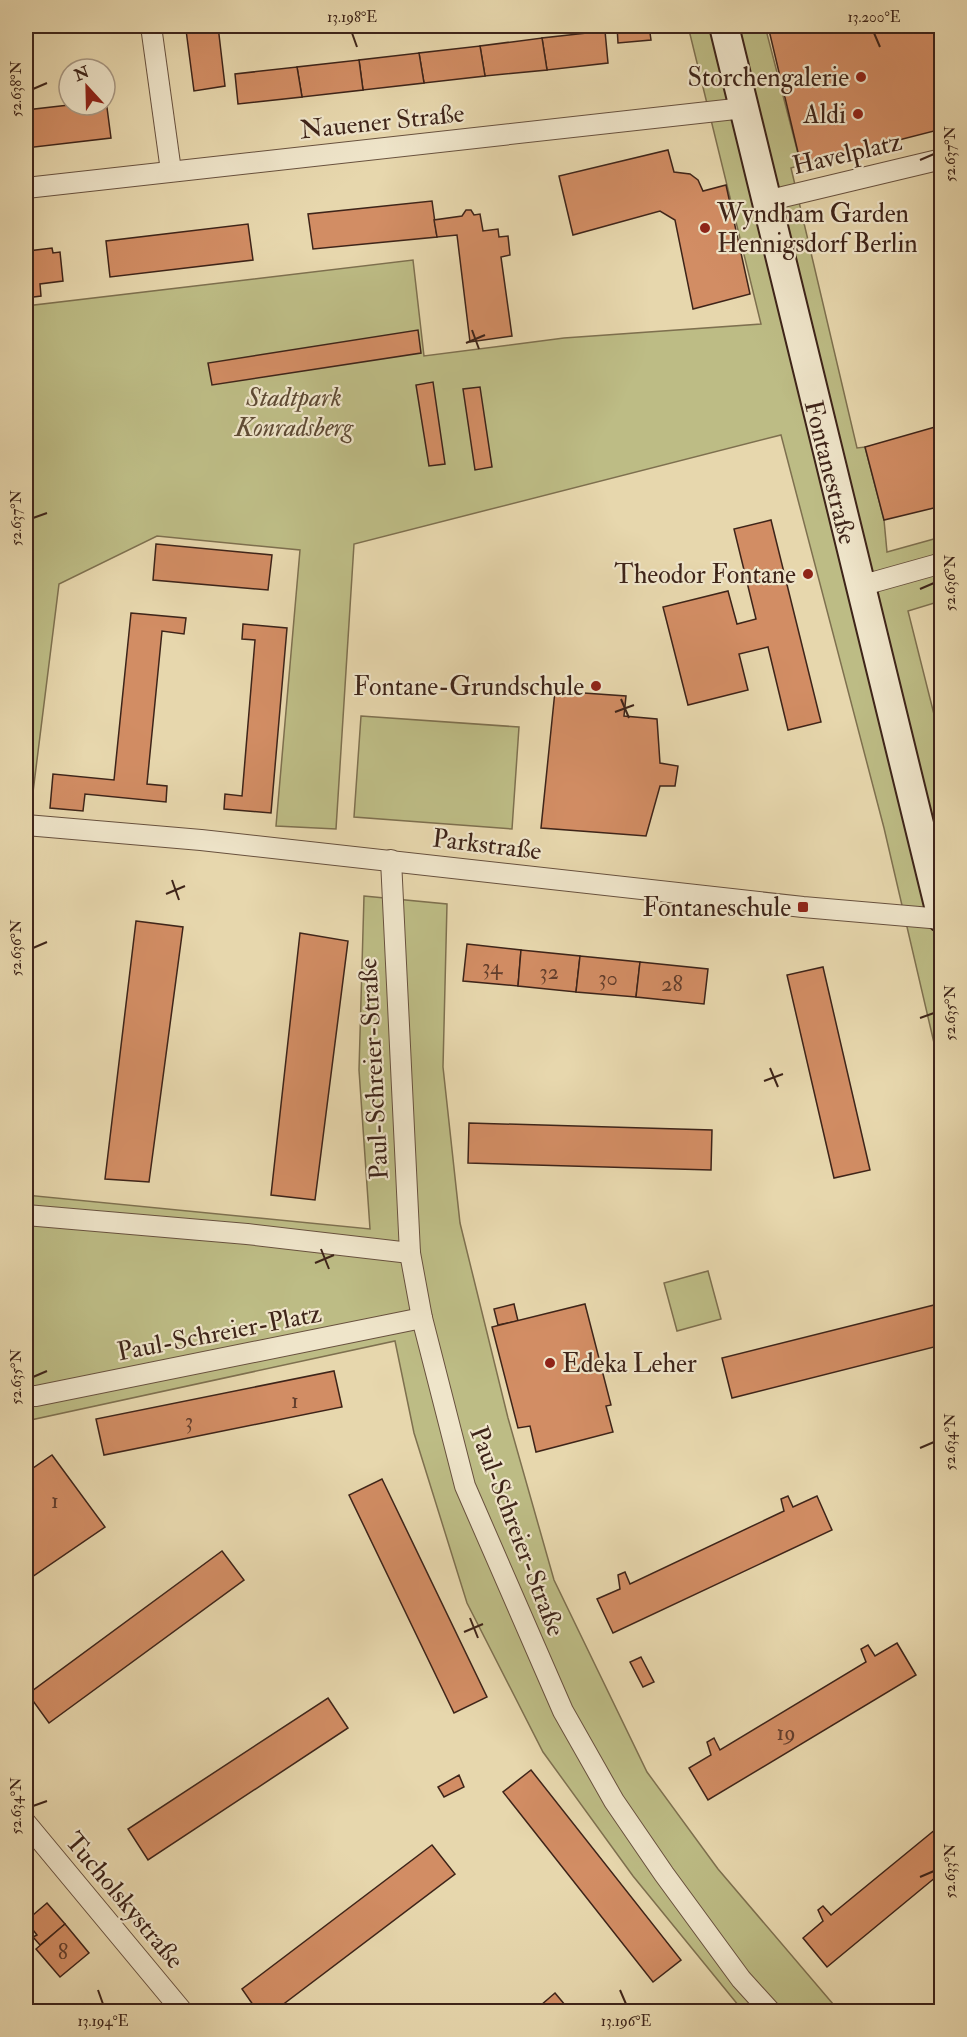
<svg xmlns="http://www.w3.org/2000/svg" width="967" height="2037" viewBox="0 0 967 2037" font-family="'IM FELL Double Pica',serif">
<rect width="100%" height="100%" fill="#e7d7ad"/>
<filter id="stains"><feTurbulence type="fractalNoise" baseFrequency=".00333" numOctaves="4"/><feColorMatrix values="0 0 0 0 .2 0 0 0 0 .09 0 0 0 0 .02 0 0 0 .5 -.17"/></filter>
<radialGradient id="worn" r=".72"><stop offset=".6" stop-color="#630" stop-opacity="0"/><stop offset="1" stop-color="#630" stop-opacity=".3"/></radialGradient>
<g fill="#bdbc85" stroke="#7e704f" stroke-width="1.5">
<polygon points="688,26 765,26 801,165 791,168 857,448 865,447 884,520 887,552 941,537 941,601 908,611 941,742 941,1073 884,828 781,435 354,544 336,829 276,826 300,550 157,536 59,584 31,808 26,807 26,306 413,260 424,356 564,338 761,324"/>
<polygon points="361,716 519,727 512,829 354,817"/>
<polygon points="364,896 447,904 443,1067 460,1223 508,1418 554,1580 647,1772 718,1869 839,2011 743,2011 633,1876 543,1752 467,1603 414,1433 395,1341 26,1421 26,1195 370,1229 359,1070"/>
<polygon points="708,1271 721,1319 677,1331 664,1283"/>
</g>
<g fill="#d28d64" stroke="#3e2419" stroke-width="1.5">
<polygon points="186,26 217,26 186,30"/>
<polygon points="218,26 225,86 194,91 186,30"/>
<polygon points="617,26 649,26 651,40 618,43"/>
<polygon points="768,26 942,26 942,129 801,165"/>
<polygon points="605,31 608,63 547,70 542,38"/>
<polygon points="542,38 547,70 485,76 480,46"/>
<polygon points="480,46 485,76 424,83 419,53"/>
<polygon points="419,53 424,83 363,90 359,60"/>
<polygon points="359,60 363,90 302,97 297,67"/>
<polygon points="297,67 302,97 238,104 235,74"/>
<polygon points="106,100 111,138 26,148 26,110 69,105 105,105"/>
<polygon points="668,150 674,172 690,174 698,180 703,191 726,185 750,294 693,309 675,220 660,211 573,235 559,176"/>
<polygon points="432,201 437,237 313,249 308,214"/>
<polygon points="466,210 471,210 474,215 480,214 483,231 498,229 499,237 508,236 510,255 501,257 512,336 470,342 457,235 437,237 434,220 462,216"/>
<polygon points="248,224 253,260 110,277 106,241"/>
<polygon points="52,248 53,253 60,252 63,281 40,284 41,296 26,298 28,251"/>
<polygon points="418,330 421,353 212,385 208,363"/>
<polygon points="433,382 445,464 429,466 416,385"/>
<polygon points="480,387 492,467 475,470 463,389"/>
<polygon points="942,425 942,506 884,520 865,447"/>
<polygon points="771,520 821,722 788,730 768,647 739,654 748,690 688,705 663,607 728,591 737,624 756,619 734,529"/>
<polygon points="156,544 272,555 268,590 153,580"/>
<polygon points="131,613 186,618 184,634 162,631 147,784 167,786 166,802 85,794 83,811 50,808 53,774 114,780"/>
<polygon points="243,624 287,628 271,813 224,809 225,794 242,796 255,640 242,639"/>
<polygon points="555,691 626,696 624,716 657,719 660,763 678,766 675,786 660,786 646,836 541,828"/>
<polygon points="136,921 183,927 149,1182 105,1179"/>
<polygon points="300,933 348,941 315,1200 271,1195"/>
<polygon points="467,944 521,950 518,986 463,981"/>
<polygon points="521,950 580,956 576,992 518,986"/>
<polygon points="580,956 640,962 636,997 576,992"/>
<polygon points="640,962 708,969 704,1004 636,997"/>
<polygon points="823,967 870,1170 834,1178 787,975"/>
<polygon points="469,1123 712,1130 711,1170 468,1163"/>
<polygon points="942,1303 942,1345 732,1398 722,1358"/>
<polygon points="514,1304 518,1321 498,1325 494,1309"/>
<polygon points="585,1304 611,1405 606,1406 613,1432 536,1452 530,1426 518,1428 492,1327"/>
<polygon points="334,1371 342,1407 104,1455 96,1419"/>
<polygon points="52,1455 105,1527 26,1581 26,1473"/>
<polygon points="382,1479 487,1697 454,1713 349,1495"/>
<polygon points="788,1496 793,1507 817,1496 832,1530 613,1633 597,1599 620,1589 618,1575 625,1572 630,1584 784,1511 781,1499"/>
<polygon points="222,1551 244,1580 49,1723 28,1694"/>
<polygon points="897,1643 916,1675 708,1800 689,1768 711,1755 707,1742 714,1738 720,1750 866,1662 861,1649 868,1645 875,1656"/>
<polygon points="641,1657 654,1682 643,1687 630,1662"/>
<polygon points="328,1698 348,1728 148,1860 128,1829"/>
<polygon points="531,1770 681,1960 653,1982 503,1792"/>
<polygon points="459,1775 464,1787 444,1797 438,1787"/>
<polygon points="942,1824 942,1872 827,1967 803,1938 823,1921 818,1910 823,1906 831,1915"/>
<polygon points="432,1845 455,1874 273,2012 258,2012 242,1989"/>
<polygon points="47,1903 65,1924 40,1945 33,1937 37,1935 26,1921"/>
<polygon points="65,1924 89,1953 60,1977 36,1949"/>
<polygon points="555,1993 571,2012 533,2012"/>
</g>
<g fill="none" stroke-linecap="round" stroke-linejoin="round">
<defs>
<g id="street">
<polyline points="151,26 171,171"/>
<polyline points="26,188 744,108"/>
<polyline points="766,201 942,159"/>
<polyline points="860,586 942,563"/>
<polyline points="26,825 201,840 803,907 942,919"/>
<polyline points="391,860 410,1253 422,1318 465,1486 563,1711 614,1801 664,1874 741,1979 771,2012"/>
<polyline points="26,1215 247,1234 410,1253"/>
<polyline points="26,1396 36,1396 422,1318"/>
<polyline points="26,1823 183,2012"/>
</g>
<polyline id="secondary" points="724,26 942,918"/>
</defs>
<use href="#street" stroke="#68513e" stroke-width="22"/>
<use href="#secondary" stroke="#3e2419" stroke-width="32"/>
<use href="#street" stroke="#efe5ca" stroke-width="20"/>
<use href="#secondary" stroke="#efe5ca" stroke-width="28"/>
</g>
<path fill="none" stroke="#3e2419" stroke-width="2" d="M352,33L357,47M874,33L880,47M33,89L47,83M920,160L934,154M472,330L479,349M466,343L485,335M33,518L47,513M920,589L934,583M621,699L629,718M615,712L634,705M172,880L179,900M166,894L185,886M33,948L47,942M920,1018L934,1013M770,1068L778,1087M764,1081L783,1074M321,1249L329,1269M315,1263L334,1255M33,1377L47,1371M920,1448L934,1442M470,1618L478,1638M464,1632L483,1624M33,1806L47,1801M920,1877L934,1871M98,1990L103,2004M620,1990L626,2004"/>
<g fill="#8f2418" stroke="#efe5ca" stroke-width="2">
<circle cx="861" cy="77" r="6"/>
<circle cx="858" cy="114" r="6"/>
<circle cx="705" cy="228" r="6"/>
<circle cx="808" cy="574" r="6"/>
<circle cx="596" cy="686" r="6"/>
<rect x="797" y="901" width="12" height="12" rx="3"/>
<circle cx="550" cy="1363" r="6"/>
</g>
<g text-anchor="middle" stroke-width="4.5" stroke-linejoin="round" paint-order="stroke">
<g font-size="22" fill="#633e2c">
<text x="492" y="974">34</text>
<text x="549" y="979">32</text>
<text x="608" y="985">30</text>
<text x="672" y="991">28</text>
<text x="295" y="1408">1</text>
<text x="189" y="1428">3</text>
<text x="55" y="1508">1</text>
<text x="786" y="1740">19</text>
<text x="63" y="1959">8</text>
</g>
<g font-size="26" fill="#3e2419" stroke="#efe5ca" text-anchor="end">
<text x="849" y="86">Storchengalerie</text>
<text x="846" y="123">Aldi</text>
<text x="717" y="222" text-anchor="start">Wyndham Garden<tspan x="717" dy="30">Hennigsdorf Berlin</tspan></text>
<text x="796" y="583">Theodor Fontane</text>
<text x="584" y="695">Fontane-Grundschule</text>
<text x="791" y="916">Fontaneschule</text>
<text x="562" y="1372" text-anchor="start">Edeka Leher</text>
</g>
<g font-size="26" fill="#3e2419" stroke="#efe5ca">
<text transform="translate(382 121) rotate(-6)" y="9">Nauener Straße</text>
<text transform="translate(847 153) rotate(-13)" y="9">Havelplatz</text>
<text transform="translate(831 472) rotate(76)" y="9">Fontanestraße</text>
<text transform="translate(487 844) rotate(7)" y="9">Parkstraße</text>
<text transform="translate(373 1069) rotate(-93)" y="9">Paul-Schreier-Straße</text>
<text transform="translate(219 1332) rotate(-11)" y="9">Paul-Schreier-Platz</text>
<text transform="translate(518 1531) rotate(69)" y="9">Paul-Schreier-Straße</text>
<text transform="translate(125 1900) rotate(50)" y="9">Tucholskystraße</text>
</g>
<g font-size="26" font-style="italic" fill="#5e4a34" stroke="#efe5ca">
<text x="294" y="406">Stadtpark<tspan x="294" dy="30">Konradsberg</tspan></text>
</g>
</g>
<rect width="967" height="2037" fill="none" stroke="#e7d7ad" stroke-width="66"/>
<g transform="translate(87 87) rotate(338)"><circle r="28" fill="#efe5ca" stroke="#a89883" stroke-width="1.5"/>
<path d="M0-4.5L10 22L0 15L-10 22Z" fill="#8f2418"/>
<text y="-9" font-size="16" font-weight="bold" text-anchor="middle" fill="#3e2419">N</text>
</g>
<rect x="33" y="33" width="901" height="1971" fill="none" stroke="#3e2419" stroke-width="2"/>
<g font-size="15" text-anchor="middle" fill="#3e2419">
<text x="352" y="22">13.198°E</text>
<text x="874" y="22">13.200°E</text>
<text transform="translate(16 89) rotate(-90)" y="5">52.638°N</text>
<text transform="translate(950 154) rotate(-90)" y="5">52.637°N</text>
<text transform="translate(16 518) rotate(-90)" y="5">52.637°N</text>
<text transform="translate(950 583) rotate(-90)" y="5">52.636°N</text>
<text transform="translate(16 948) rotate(-90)" y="5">52.636°N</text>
<text transform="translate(950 1013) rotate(-90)" y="5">52.635°N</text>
<text transform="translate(16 1377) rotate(-90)" y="5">52.635°N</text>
<text transform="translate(950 1442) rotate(-90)" y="5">52.634°N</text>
<text transform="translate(16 1806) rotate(-90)" y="5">52.634°N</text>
<text transform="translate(950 1871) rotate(-90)" y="5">52.633°N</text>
<text x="103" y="2026">13.194°E</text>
<text x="626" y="2026">13.196°E</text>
</g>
<rect width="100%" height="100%" filter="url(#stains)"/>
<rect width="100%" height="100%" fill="url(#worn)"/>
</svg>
